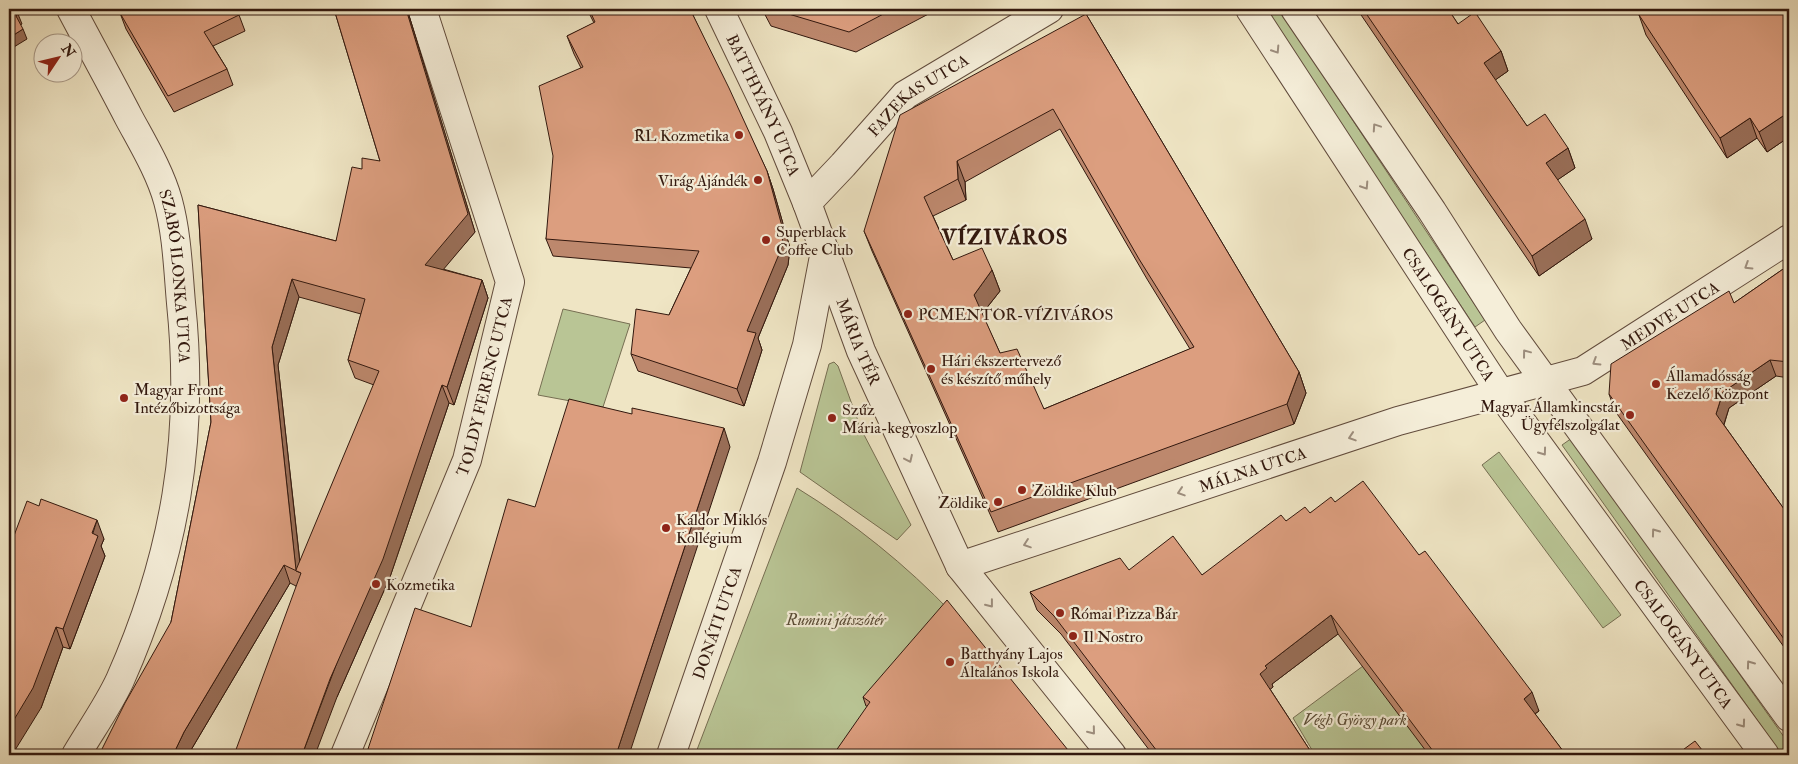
<svg xmlns="http://www.w3.org/2000/svg" width="1798" height="764" viewBox="0 0 1798 764" font-family="'IM FELL Double Pica',serif">
<rect width="100%" height="100%" fill="#efe5c4"/>
<filter id="stains"><feTurbulence type="fractalNoise" baseFrequency=".004" numOctaves="4"/><feColorMatrix values="0 0 0 0 .2 0 0 0 0 .09 0 0 0 0 .02 0 0 0 .5 -.17"/></filter>
<radialGradient id="worn" r=".72"><stop offset=".6" stop-color="#630" stop-opacity="0"/><stop offset="1" stop-color="#630" stop-opacity=".3"/></radialGradient>
<g fill="#b9c595" stroke="#766e52">
<polygon points="1265,9 1279,9 1485,320 1475,327"/>
<polygon points="563,309 630,324 603,407 538,395"/>
<polygon points="834,362 838,366 861,429 911,525 897,540 800,472 829,364"/>
<polygon points="1572,438 1789,744 1789,755 1782,755 1562,445"/>
<polygon points="1499,452 1621,615 1603,628 1482,465"/>
<path d="M797,488C854,523 906,565 952,613L868,710L833,755H695Z"/>
<polygon points="1363,666 1430,755 1315,755 1293,718"/>
</g>
<g fill="none" stroke-linecap="round" stroke-linejoin="round">
<defs>
<g id="minor">
<path id="s1" d="M71,9C90,45 110,81 129,118C143,144 160,172 168,201C177,234 178,269 181,303C195,438 175,556 120,680C108,706 90,731 76,755"/>
<path id="s2" d="M807,203L843,165L905,95L1049,9"/>
<path id="s3" d="M960,566L1398,421L1583,371L1789,239"/>
<path id="s4" d="M345,755L467,460L510,282L422,9"/>
<path id="s5" d="M671,755L772,462L807,345L825,251"/>
</g>
<g id="tertiary">
<path id="s6" d="M719,9L778,132L807,203L861,351L960,566L1112,755"/>
<path id="s7" d="M1250,9L1501,394L1765,755"/>
<polyline points="1295,9 1432,211 1508,330 1789,717"/>
</g>
</defs>
<use href="#minor" stroke="#614b3c" stroke-width="30"/>
<use href="#tertiary" stroke="#614b3c" stroke-width="30"/>
<use href="#minor" stroke="#f5eed9" stroke-width="28"/>
<use href="#tertiary" stroke="#f5eed9" stroke-width="28"/>
</g>
<g fill="#bd886d" stroke="#32180e" fill-rule="evenodd">
<path d="M334,9H407L475,232L443,269L482,280L488,298L454,405L449,403L390,577L337,697L296,586L290,583L191,750L171,622L211,422L198,205L336,241L362,169L380,161ZM299,297L361,314L348,360L355,378L374,385L300,562L278,365Z"/>
<polygon points="587,9 690,9 767,171 773,189 790,248 788,265 758,338 762,350 744,406 638,371 631,354 669,315 691,268 553,256 546,239 581,68 574,54 567,36 594,23"/>
<polygon points="762,9 938,9 856,52 771,26"/>
<polygon points="1357,9 1448,9 1458,24 1501,51 1508,71 1495,80 1527,126 1568,148 1575,168 1557,180 1592,239 1539,276"/>
<polygon points="1789,9 1789,137 1767,152 1757,138 1727,158 1646,35 1639,15"/>
<polygon points="120,13 239,15 245,31 213,46 227,69 233,85 174,112 126,29"/>
<path d="M1086,14L1299,372L1306,393L1294,424L998,532L872,251L864,231ZM1060,129L1147,279L1190,349L1044,409L1000,353L982,314L1000,291L992,270L953,260L933,216L966,200L965,182Z"/>
<polygon points="1789,265 1789,378 1776,376 1729,408 1724,425 1789,516 1789,654 1615,411 1609,394 1734,303"/>
<polygon points="1335,502 1419,555 1539,711 1535,714 1566,755 1429,755 1338,634 1272,684 1273,687 1270,689 1313,755 1153,755 1061,634 1037,610 1030,592 1129,570 1202,575 1286,521 1310,513"/>
<polygon points="39,506 104,539 101,546 105,556 70,649 63,647 41,708"/>
<polygon points="863,697 1072,755 866,706"/>
</g>
<g fill="#9a6f59" stroke="#32180e">
<polygon points="406,9 407,9 475,232 432,283 425,265"/>
<polygon points="18,14 22,24 19,26 16,16"/>
<polygon points="23,29 27,39 9,50 9,38"/>
<polygon points="1501,51 1508,71 1491,83 1484,63"/>
<polygon points="1789,112 1789,137 1767,152 1759,132"/>
<polygon points="1750,118 1757,138 1727,158 1720,138"/>
<polygon points="1568,148 1575,168 1553,183 1546,163"/>
<polygon points="957,161 965,182 966,200 958,179"/>
<polygon points="767,171 773,189 790,248 788,265 758,338 762,350 744,406 737,389 747,331"/>
<polygon points="1585,219 1592,239 1539,276 1532,256"/>
<polygon points="992,270 1000,291 981,315 974,295"/>
<polygon points="292,279 299,297 278,365 301,573 296,571 272,347"/>
<polygon points="482,280 488,298 454,405 447,387"/>
<polygon points="1770,360 1776,376 1729,408 1722,430 1716,414 1723,392"/>
<polygon points="1299,372 1306,393 1294,424 1287,404"/>
<polygon points="442,385 449,403 390,577 337,697 315,755 302,755"/>
<polygon points="724,428 730,447 629,755 616,755"/>
<polygon points="97,520 104,539 101,546 105,556 70,649 63,629"/>
<polygon points="284,565 290,583 188,755 173,755 184,732"/>
<polygon points="1331,615 1338,634 1272,684 1273,687 1267,692 1260,674 1265,666"/>
<polygon points="56,627 63,647 41,708 12,755 9,755 9,728"/>
<polygon points="1532,692 1539,711 1530,717 1524,699"/>
</g>
<g fill="#dc9e7f" stroke="#32180e" fill-rule="evenodd">
<polygon points="9,9 15,9 18,14 16,16 23,29 9,38"/>
<polygon points="128,9 236,9 239,15 204,32 227,69 168,96 120,13"/>
<path d="M334,9H406L468,214L425,265L482,280L447,387L442,385L383,559L330,679L302,755H234L301,573L284,565L184,732L173,755H99L125,703L171,622L211,422L198,205L336,241L352,167L362,169V158L380,161ZM292,279L365,299L348,360L379,371L296,570L272,347Z"/>
<polygon points="589,9 690,9 729,88 767,171 783,230 782,247 747,331 756,333 737,389 631,354 636,309 669,315 699,251 546,239 553,156 539,86 583,67 567,36 595,22"/>
<polygon points="772,9 893,9 849,32"/>
<polygon points="1363,9 1448,9 1458,24 1475,12 1501,51 1484,63 1527,126 1545,114 1568,148 1546,163 1585,219 1532,256"/>
<polygon points="1649,9 1789,9 1789,112 1759,132 1750,118 1720,138 1639,15"/>
<path d="M1086,14L1299,372L1287,404L991,512L864,231L900,115ZM1053,109L1139,259L1194,347L1044,409L1017,349L1000,353L974,295L992,270L982,248L953,260L924,197L958,179L957,161Z"/>
<polygon points="1789,265 1789,362 1770,360 1723,392 1716,414 1789,516 1789,646 1609,394 1611,364 1729,291 1734,303"/>
<polygon points="569,399 632,414 632,408 724,428 616,755 366,755 415,608 471,627 508,499 535,507"/>
<polygon points="1363,481 1419,555 1425,551 1532,692 1524,699 1566,755 1436,755 1331,615 1265,666 1267,668 1260,674 1313,755 1160,755 1054,616 1030,592 1120,558 1129,570 1173,536 1202,575 1281,515 1286,521 1305,507 1310,513 1331,497 1335,502"/>
<polygon points="41,499 97,520 92,533 98,536 63,629 56,627 33,688 9,728 9,549 27,501 39,506"/>
<polygon points="947,600 1072,755 833,755 870,702 863,697"/>
<polygon points="1695,741 1706,755 1676,755"/>
</g>
<defs><path id="oneway-chevron" d="M-2-3.5L2.5 0L-2 3.5" fill="none" stroke-width="1.6" stroke-linecap="round" stroke-linejoin="round" transform="scale(1.25)"/></defs>
<g stroke="#9d8e7e">
<use href="#oneway-chevron" transform="translate(1276 50) rotate(57)"/>
<use href="#oneway-chevron" transform="translate(1376 127) rotate(-124)"/>
<use href="#oneway-chevron" transform="translate(1365 186) rotate(57)"/>
<use href="#oneway-chevron" transform="translate(1748 266) rotate(148)"/>
<use href="#oneway-chevron" transform="translate(1526 353) rotate(-127)"/>
<use href="#oneway-chevron" transform="translate(1596 362) rotate(148)"/>
<use href="#oneway-chevron" transform="translate(1352 437) rotate(162)"/>
<use href="#oneway-chevron" transform="translate(1543 452) rotate(54)"/>
<use href="#oneway-chevron" transform="translate(909 459) rotate(65)"/>
<use href="#oneway-chevron" transform="translate(1181 492) rotate(162)"/>
<use href="#oneway-chevron" transform="translate(1655 532) rotate(-126)"/>
<use href="#oneway-chevron" transform="translate(1027 544) rotate(161)"/>
<use href="#oneway-chevron" transform="translate(990 604) rotate(52)"/>
<use href="#oneway-chevron" transform="translate(1750 664) rotate(-126)"/>
<use href="#oneway-chevron" transform="translate(1742 724) rotate(54)"/>
<use href="#oneway-chevron" transform="translate(1092 731) rotate(51)"/>
</g>
<g fill="#8f2418" stroke="#f5eed9" stroke-width="2">
<circle cx="739" cy="135" r="5"/>
<circle cx="758" cy="180" r="5"/>
<circle cx="766" cy="240" r="5"/>
<circle cx="908" cy="314" r="5"/>
<circle cx="931" cy="369" r="5"/>
<circle cx="1656" cy="384" r="5"/>
<circle cx="124" cy="398" r="5"/>
<circle cx="1630" cy="415" r="5"/>
<circle cx="832" cy="418" r="5"/>
<circle cx="1022" cy="490" r="5"/>
<circle cx="998" cy="502" r="5"/>
<circle cx="666" cy="528" r="5"/>
<circle cx="376" cy="584" r="5"/>
<circle cx="1060" cy="613" r="5"/>
<circle cx="1073" cy="636" r="5"/>
<circle cx="950" cy="662" r="5"/>
</g>
<g text-anchor="middle" stroke-width="4.5" stroke-linejoin="round" paint-order="stroke">
<g font-size="16" fill="#32180e" stroke="#f5eed9">
<text dy="6" stroke="none"><textPath href="#s2" startOffset="156">FAZEKAS UTCA</textPath></text>
<text dy="6" stroke="none"><textPath href="#s6" startOffset="106">BATTHYÁNY UTCA</textPath></text>
<text dy="6" stroke="none"><textPath href="#s1" startOffset="291">SZABÓ ILONKA UTCA</textPath></text>
<text dy="6" stroke="none"><textPath href="#s7" startOffset="364">CSALOGÁNY UTCA</textPath></text>
<text dy="6" stroke="none"><textPath href="#s3" startOffset="756">MEDVE UTCA</textPath></text>
<text dy="6" stroke="none"><textPath href="#s6" startOffset="361">MÁRIA TÉR</textPath></text>
<text dy="6" stroke="none"><textPath href="#s4" startOffset="395">TOLDY FERENC UTCA</textPath></text>
<text dy="6" stroke="none"><textPath href="#s3" startOffset="308">MÁLNA UTCA</textPath></text>
<text dy="6" stroke="none"><textPath href="#s5" startOffset="140">DONÁTI UTCA</textPath></text>
<text dy="6" stroke="none"><textPath href="#s7" startOffset="769">CSALOGÁNY UTCA</textPath></text>
</g>
<g font-size="16" fill="#32180e" stroke="#f5eed9" text-anchor="start">
<text x="729" y="141" text-anchor="end">RL Kozmetika</text>
<text x="748" y="186" text-anchor="end">Virág Ajándék</text>
<text x="776" y="237">Superblack<tspan x="776" dy="18">Coffee Club</tspan></text>
<text x="918" y="320">PCMENTOR-VÍZIVÁROS</text>
<text x="941" y="366">Hári ékszertervező<tspan x="941" dy="18">és készítő műhely</tspan></text>
<text x="1666" y="381">Államadósság<tspan x="1666" dy="18">Kezelő Központ</tspan></text>
<text x="134" y="395">Magyar Front<tspan x="134" dy="18">Intézőbizottsága</tspan></text>
<text x="1620" y="412" text-anchor="end">Magyar Államkincstár<tspan x="1620" dy="18">Ügyfélszolgálat</tspan></text>
<text x="842" y="415">Szűz<tspan x="842" dy="18">Mária-kegyoszlop</tspan></text>
<text x="1032" y="496">Zöldike Klub</text>
<text x="988" y="508" text-anchor="end">Zöldike</text>
<text x="676" y="525">Káldor Miklós<tspan x="676" dy="18">Kollégium</tspan></text>
<text x="386" y="590">Kozmetika</text>
<text x="1070" y="619">Római Pizza Bár</text>
<text x="1083" y="642">Il Nostro</text>
<text x="960" y="659">Batthyány Lajos<tspan x="960" dy="18">Általános Iskola</tspan></text>
</g>
<g font-size="16" font-style="italic" fill="#5a4c36" stroke="#f5eed9">
<text x="836" y="625">Rumini játszótér</text>
<text x="1355" y="725">Végh György park</text>
</g>
<g font-size="21" font-weight="bold" letter-spacing="1" fill="#32180e" stroke="#f5eed9">
<text x="1005" y="244">VÍZIVÁROS</text>
</g>
</g>
<rect width="1798" height="764" fill="none" stroke="#efe5c4" stroke-width="30"/>
<rect x="10" y="10" width="1778" height="744" fill="none" stroke="#32180e" stroke-width="2.5"/>
<rect x="15" y="15" width="1768" height="734" fill="none" stroke="#32180e"/>
<g transform="translate(58 58) rotate(55)"><circle r="24" fill="#f5eed9" stroke="#a79888"/>
<path d="M0-4L9 19L0 12L-9 19Z" fill="#8f2418"/>
<text y="-8" font-size="14" font-weight="bold" text-anchor="middle" fill="#32180e">N</text>
</g>
<rect width="100%" height="100%" filter="url(#stains)"/>
<rect width="100%" height="100%" fill="url(#worn)"/>
</svg>
